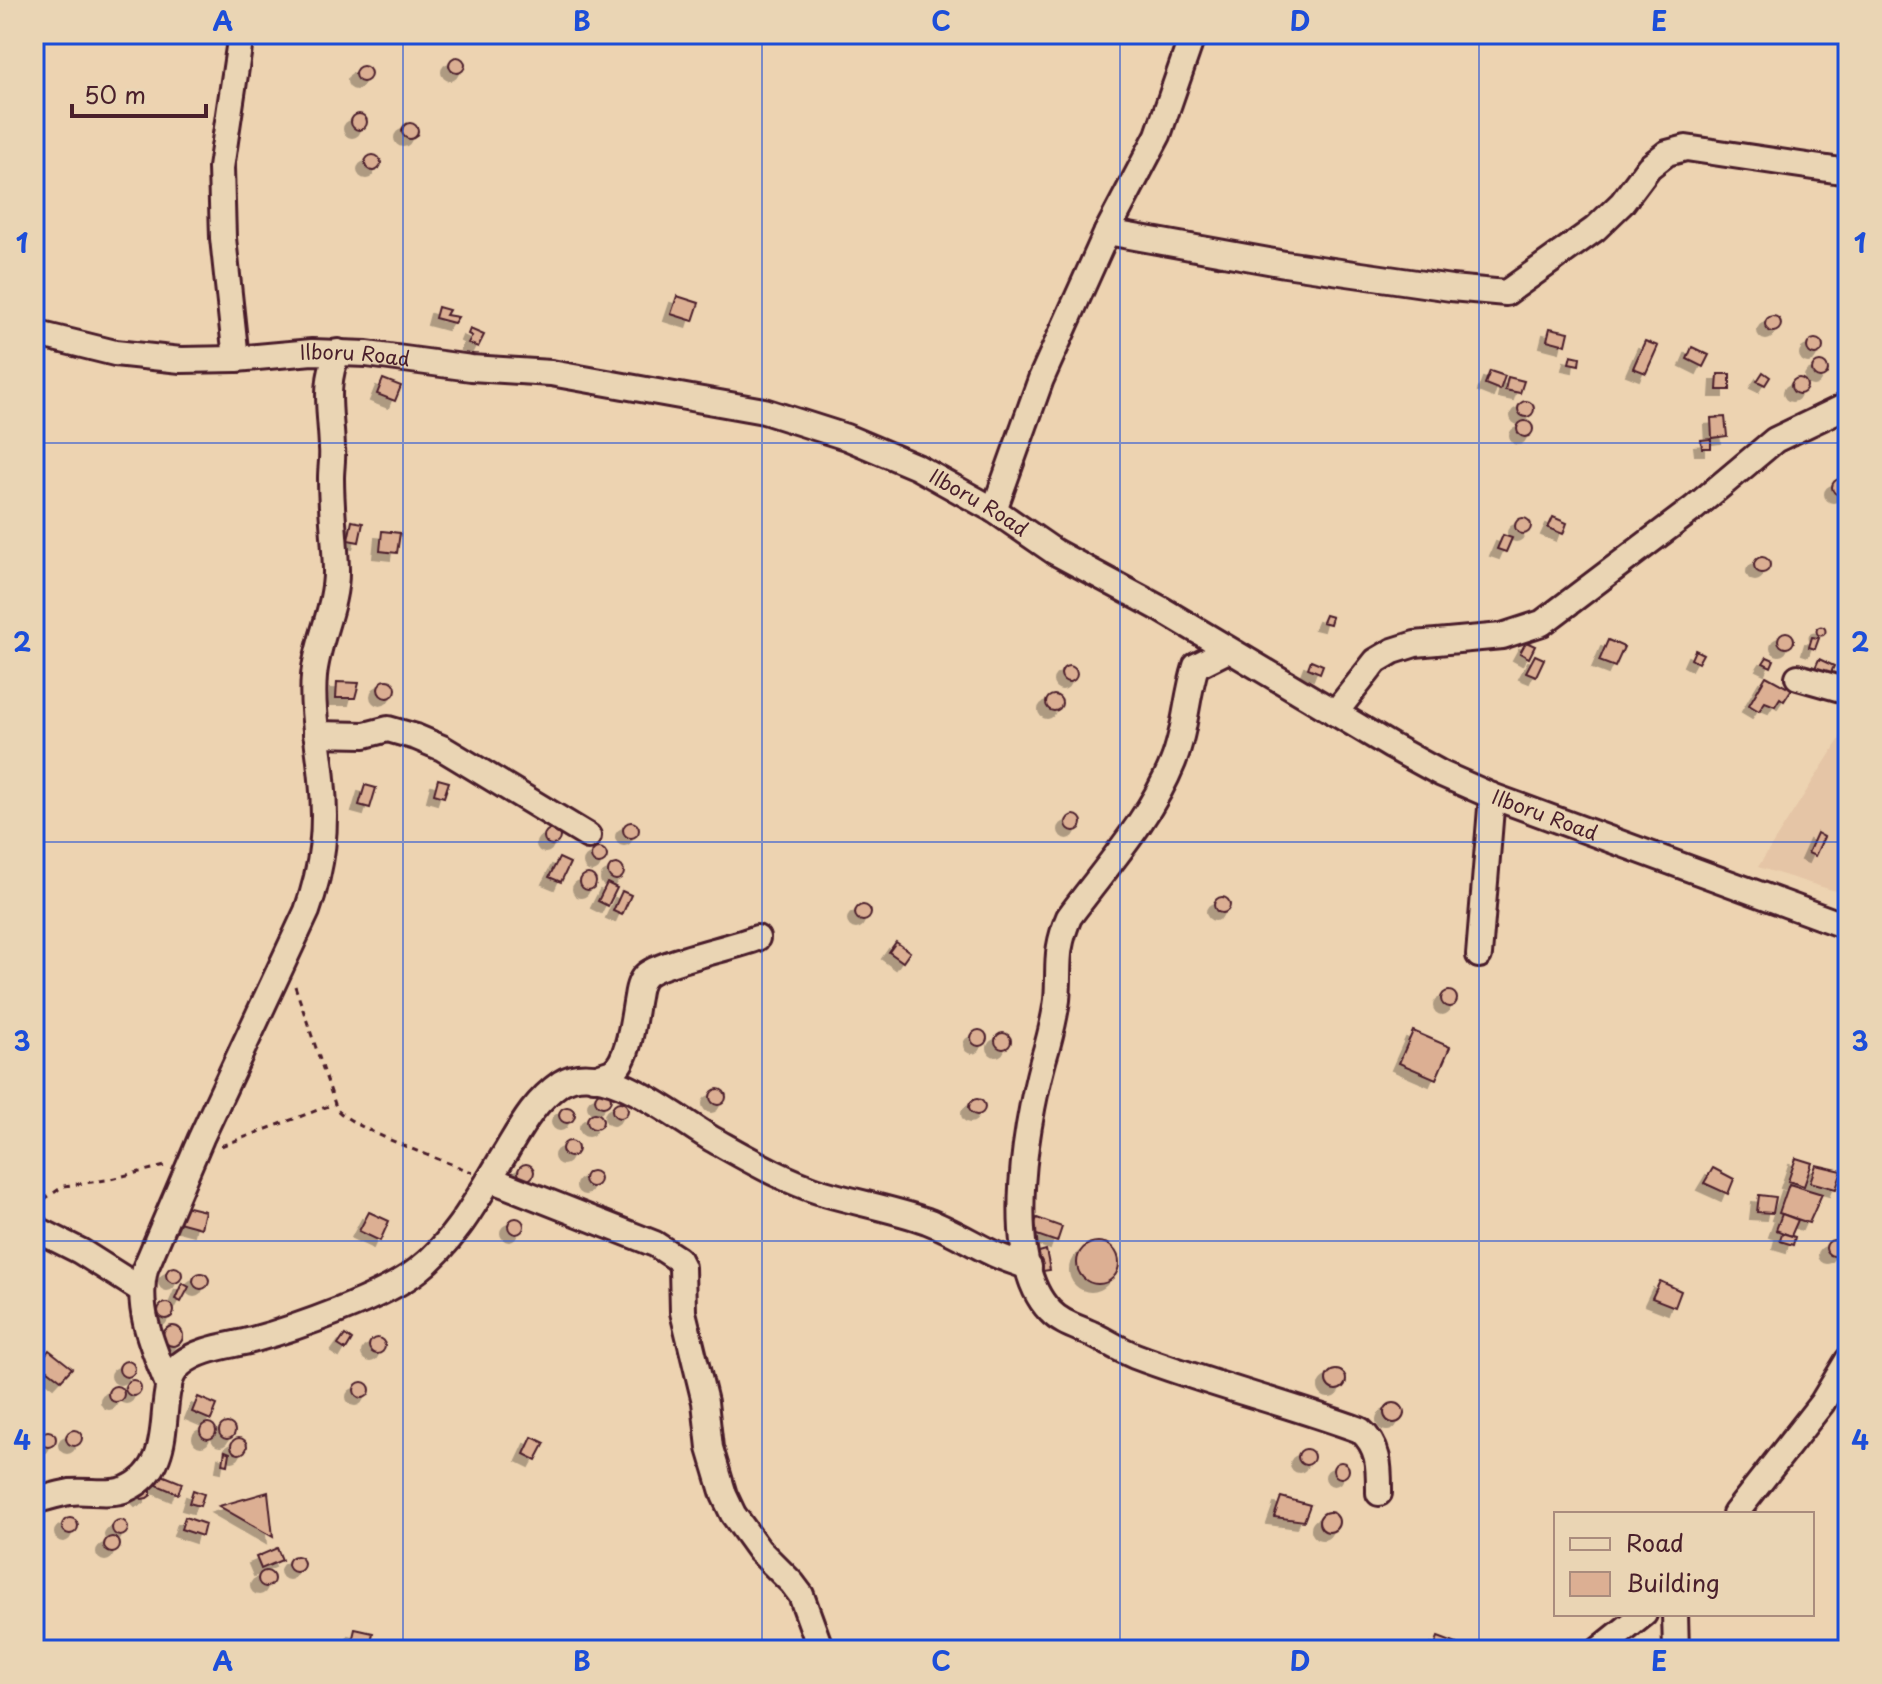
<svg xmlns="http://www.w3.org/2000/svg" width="1882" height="1684" viewBox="0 0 1882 1684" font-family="'Playpen Sans',sans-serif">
<defs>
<filter id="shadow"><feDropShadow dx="-7" dy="7" stdDeviation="0" flood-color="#0004"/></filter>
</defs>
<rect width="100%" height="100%" fill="#edd3b1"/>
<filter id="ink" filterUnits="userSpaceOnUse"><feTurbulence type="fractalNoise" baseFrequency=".0125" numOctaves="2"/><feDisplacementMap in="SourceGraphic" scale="16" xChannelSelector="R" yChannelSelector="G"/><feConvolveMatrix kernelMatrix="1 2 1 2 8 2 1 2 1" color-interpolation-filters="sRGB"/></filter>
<g filter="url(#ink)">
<polygon fill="#e5c5a6" points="1848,726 1848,895 1758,867"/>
<g fill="#dcaf93" stroke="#4a1f2b" stroke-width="2" filter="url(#shadow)">
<circle cx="457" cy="65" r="8"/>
<circle cx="363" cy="74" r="8"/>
<polygon points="34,96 41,97 38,123 34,122"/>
<circle cx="359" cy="122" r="8"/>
<circle cx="410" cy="131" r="8"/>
<circle cx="373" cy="163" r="8"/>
<polygon points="677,296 699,303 693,321 671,314"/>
<polygon points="438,307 449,310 446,315 458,317 454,323 435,318"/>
<circle cx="1773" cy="324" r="8"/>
<polygon points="1550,328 1569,332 1566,345 1547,340"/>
<polygon points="470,329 484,335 478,347 468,343 472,336 468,334"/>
<circle cx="1815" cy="347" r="8"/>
<polygon points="1645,341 1658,346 1646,373 1633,368"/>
<polygon points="1692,347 1709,355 1703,367 1687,359"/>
<polygon points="1571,355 1580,357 1579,365 1569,363"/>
<circle cx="1820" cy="370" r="8"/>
<polygon points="1490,371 1505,376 1500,390 1485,384"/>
<polygon points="1763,372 1770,377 1765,385 1757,381"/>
<polygon points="1718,374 1730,374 1730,390 1717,390"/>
<polygon points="1508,377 1524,381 1520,393 1505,390"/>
<circle cx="1799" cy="386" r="8"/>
<polygon points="383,379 401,386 395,401 377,394"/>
<circle cx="1526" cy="409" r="8"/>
<polygon points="1725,417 1727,436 1712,438 1711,418"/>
<circle cx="1525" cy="429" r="8"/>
<polygon points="1711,439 1711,448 1702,448 1701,440"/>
<circle cx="1840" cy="487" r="8"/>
<polygon points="1553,517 1567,523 1563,534 1548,528"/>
<circle cx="1523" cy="526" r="8"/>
<polygon points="352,521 363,523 359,542 348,540"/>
<polygon points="382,531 400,533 397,553 380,551"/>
<polygon points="1503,535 1512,538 1506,552 1497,549"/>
<circle cx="1762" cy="565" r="8"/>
<polygon points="1325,615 1332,617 1330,624 1322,622"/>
<circle cx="1821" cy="631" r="4.5"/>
<circle cx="1786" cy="640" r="8"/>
<polygon points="1812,637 1819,638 1815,649 1809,647"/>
<polygon points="1608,640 1624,647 1615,667 1599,661"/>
<polygon points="1526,642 1535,646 1529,658 1520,653"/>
<polygon points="1695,650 1703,654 1698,663 1691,659"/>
<polygon points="1535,655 1544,659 1536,676 1526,672"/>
<polygon points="1767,657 1774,660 1771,667 1763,663"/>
<polygon points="1819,659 1834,666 1830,675 1815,668"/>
<polygon points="1311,660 1323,665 1320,673 1308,668"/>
<circle cx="1069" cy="674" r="8"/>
<polygon points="1766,676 1786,687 1788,684 1793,687 1784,701 1780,698 1775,706 1765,702 1759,711 1749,705"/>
<circle cx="387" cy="689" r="9"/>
<polygon points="337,682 359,683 355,698 336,698"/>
<circle cx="1054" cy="703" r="8"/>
<polygon points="438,779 449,782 444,797 434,794"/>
<polygon points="365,785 376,788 370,808 359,805"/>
<circle cx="1074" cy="823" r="8"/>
<circle cx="631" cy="830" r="8"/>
<circle cx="552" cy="837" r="8"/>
<polygon points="1817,833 1824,837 1815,856 1808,853"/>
<circle cx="599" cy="856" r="8"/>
<polygon points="559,858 570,863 561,882 549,877"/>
<circle cx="616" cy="872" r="8"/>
<circle cx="588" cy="882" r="8"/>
<polygon points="607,883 617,888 608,906 598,901"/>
<polygon points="622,891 631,895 622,915 613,911"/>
<circle cx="1222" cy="905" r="8"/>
<circle cx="863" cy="913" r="8"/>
<polygon points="896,942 910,952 903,962 889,952"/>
<circle cx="1449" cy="999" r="8"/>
<circle cx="979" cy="1038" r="8"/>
<polygon points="1413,1031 1450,1047 1436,1079 1399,1063"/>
<circle cx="1003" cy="1041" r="8"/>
<circle cx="718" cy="1097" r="8"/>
<circle cx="603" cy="1099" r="8"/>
<circle cx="977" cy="1107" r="8"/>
<circle cx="620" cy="1110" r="8"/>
<circle cx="567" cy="1115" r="8"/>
<circle cx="595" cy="1121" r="8"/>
<circle cx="570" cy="1149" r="8"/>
<polygon points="1796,1158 1812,1163 1804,1186 1788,1181"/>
<circle cx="526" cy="1172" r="8"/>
<polygon points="1816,1165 1842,1171 1836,1189 1810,1182"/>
<polygon points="1713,1168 1734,1179 1728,1194 1704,1183"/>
<circle cx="592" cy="1179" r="8"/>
<polygon points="1789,1184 1822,1194 1809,1223 1779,1213"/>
<polygon points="1759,1195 1776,1197 1773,1213 1757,1212"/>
<polygon points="180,1205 205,1211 201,1228 175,1221"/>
<polygon points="369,1212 389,1221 380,1241 359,1231"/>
<polygon points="1782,1214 1798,1220 1791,1236 1776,1230"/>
<circle cx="516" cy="1226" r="8"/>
<polygon points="1037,1218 1062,1227 1057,1242 1031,1233"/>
<polygon points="1782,1233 1795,1237 1793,1245 1780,1241"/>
<circle cx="1834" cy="1248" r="8"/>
<circle cx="1098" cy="1263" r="21"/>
<polygon points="1046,1250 1050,1270 1036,1272 1032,1254"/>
<circle cx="174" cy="1275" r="8"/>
<circle cx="201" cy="1281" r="8"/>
<polygon points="1660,1281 1681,1291 1675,1307 1652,1298"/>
<polygon points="182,1283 189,1287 181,1302 175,1299"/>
<circle cx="166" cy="1311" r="8"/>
<circle cx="173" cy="1336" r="10"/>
<polygon points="345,1335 352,1340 346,1350 338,1345"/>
<circle cx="377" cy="1346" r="8"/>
<polygon points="49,1350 72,1368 61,1380 48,1370 43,1377 34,1369"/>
<circle cx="127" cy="1369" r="8"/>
<circle cx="1336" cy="1380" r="10"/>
<circle cx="133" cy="1388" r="8"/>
<circle cx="362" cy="1390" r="8"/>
<circle cx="116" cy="1394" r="8"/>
<polygon points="198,1397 217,1405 211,1420 192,1412"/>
<circle cx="1394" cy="1413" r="10"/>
<circle cx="208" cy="1431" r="8"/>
<circle cx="227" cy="1431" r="8"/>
<circle cx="74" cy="1438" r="8"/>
<circle cx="48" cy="1439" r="8"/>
<polygon points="532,1437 545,1443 536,1460 524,1454"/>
<circle cx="239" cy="1446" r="8"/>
<circle cx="1306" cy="1457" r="8"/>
<polygon points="225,1451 230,1453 228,1465 223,1464"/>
<circle cx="1341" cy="1470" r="8"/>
<polygon points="162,1475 182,1483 178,1494 157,1485"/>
<polygon points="151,1487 151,1495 147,1498 142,1499 136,1493"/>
<polygon points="193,1490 204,1494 200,1506 189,1503"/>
<polygon points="268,1492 273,1537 219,1506"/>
<polygon points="1281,1497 1310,1505 1304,1521 1274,1517"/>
<circle cx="1329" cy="1522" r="10"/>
<polygon points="185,1517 205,1524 202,1536 181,1529"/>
<circle cx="70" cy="1526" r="8"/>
<circle cx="120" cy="1528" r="8"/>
<circle cx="112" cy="1545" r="8"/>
<polygon points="277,1548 282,1560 261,1569 256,1557"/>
<circle cx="296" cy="1564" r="8"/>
<circle cx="266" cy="1579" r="8"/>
<polygon points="355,1629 373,1633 369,1650 350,1650"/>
<polygon points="1438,1637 1457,1644 1454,1650 1433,1650"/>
<polygon points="236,1642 243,1645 244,1650 228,1650 231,1643"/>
</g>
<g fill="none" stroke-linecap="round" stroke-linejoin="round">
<defs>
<g id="minor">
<polyline points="1107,232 1285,264 1451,288 1506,293 1595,229 1622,203 1649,167 1667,153 1686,148 1848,172"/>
<path id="s1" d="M34,333L115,353L181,360L236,359L312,352L367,354L471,368L551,373L764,411L846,437L917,467L994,510L1055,552L1161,609L1391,746L1442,774L1492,796L1848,927"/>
<polyline points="236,359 223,238 221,168 241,34"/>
<polyline points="994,510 1041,379 1107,232 1158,135 1193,34"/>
<path d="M1228,650L1196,666C1186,697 1186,730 1173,762C1150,819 1105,868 1069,917C1054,952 1060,966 1057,1000C1055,1015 1051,1032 1047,1047C1028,1110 999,1259 1050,1311C1061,1323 1077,1327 1092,1334C1106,1341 1120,1350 1135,1356C1209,1384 1286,1403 1360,1430C1380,1447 1379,1468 1379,1493"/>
<polyline points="1798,677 1848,691"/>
<polyline points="1335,713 1376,661 1393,651 1415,644 1502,636 1542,623 1694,508 1775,440 1848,405"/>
<polyline points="316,734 365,735 388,729 416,737 442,748 588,836"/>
<polyline points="1479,955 1492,796"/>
<path d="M594,1078C600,1076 607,1074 612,1072C630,1060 633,1017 637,997C638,989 640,980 646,975C658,963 735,947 757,938"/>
<polyline points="490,1179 655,1244 678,1259 682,1267 683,1312 705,1402 710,1448 724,1495 733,1514 759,1550 792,1583 801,1595 821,1650"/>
<polyline points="34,1228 80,1251 140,1289"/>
<path d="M169,1387C154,1350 135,1310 145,1269L201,1138L307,911C323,866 327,827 322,779C319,745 311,711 314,676C317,640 337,606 336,569C335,539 331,509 331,478C331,468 333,458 332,448C331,413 323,385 338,352"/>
<path d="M34,1501C46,1498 58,1494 70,1492C88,1490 110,1496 126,1489C184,1464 150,1390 181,1364C200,1348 230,1346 252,1340C296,1328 384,1297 418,1270C457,1240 481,1192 507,1150C522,1125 535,1101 561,1083C603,1056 677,1119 712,1139C748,1159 785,1181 824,1193C858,1203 893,1209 927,1221C948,1229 968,1241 988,1251C1001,1258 1015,1262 1029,1267"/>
<polyline points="1735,1514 1822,1403 1848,1360"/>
<polyline points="1675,1614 1676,1650"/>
<polyline points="1599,1650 1644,1614"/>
</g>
</defs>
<use href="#minor" stroke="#4a1f2b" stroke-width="30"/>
<g stroke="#4a1f2b" stroke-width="3" stroke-dasharray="6 6" stroke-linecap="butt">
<path d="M295,986L337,1110C358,1131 441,1160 472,1172"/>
<polyline points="221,1146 334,1104"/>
<polyline points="34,1206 64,1186 106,1180 165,1166"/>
</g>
<use href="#minor" stroke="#ead5b4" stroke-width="24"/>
</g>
</g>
<path fill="none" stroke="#1d4ed8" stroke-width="2" stroke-opacity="0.55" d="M403,34V1650M762,34V1650M1120,34V1650M1479,34V1650M34,443H1848M34,842H1848M34,1241H1848"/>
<g text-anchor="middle" stroke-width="6" stroke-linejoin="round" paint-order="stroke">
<g font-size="20" fill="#4a1f2b" stroke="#ead5b4">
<text dy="7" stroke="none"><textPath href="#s1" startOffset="324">Ilboru Road</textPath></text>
<text dy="7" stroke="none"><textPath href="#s1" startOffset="972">Ilboru Road</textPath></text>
<text dy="7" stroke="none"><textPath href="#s1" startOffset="1620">Ilboru Road</textPath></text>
</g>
</g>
<rect width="1882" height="1684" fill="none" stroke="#ead5b4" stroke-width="88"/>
<rect x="1554" y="1512" width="260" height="104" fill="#ead5b4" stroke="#aa8c7d" stroke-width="2"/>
<rect x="1570" y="1538" width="40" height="12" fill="#ead5b4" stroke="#aa8c7d" stroke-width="2"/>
<text x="1626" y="1552" font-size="24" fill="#4a1f2b">Road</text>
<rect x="1570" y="1572" width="40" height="24" fill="#dcaf93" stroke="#aa8c7d" stroke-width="2"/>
<text x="1626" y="1592" font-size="24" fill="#4a1f2b">Building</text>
<path d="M72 104v12h134v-12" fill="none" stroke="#4a1f2b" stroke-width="4"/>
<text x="84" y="104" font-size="24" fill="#4a1f2b" stroke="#ead5b4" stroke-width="6" paint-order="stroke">50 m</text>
<rect x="44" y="44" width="1794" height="1596" fill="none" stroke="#1d4ed8" stroke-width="3"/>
<g font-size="26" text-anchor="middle" font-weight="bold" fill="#1d4ed8">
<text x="223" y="31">A</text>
<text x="582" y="31">B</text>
<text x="941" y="31">C</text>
<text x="1300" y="31">D</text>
<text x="1659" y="31">E</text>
<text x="22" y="253">1</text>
<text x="1860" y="253">1</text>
<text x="22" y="652">2</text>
<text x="1860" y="652">2</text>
<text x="22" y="1051">3</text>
<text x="1860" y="1051">3</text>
<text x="22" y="1450">4</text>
<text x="1860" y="1450">4</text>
<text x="223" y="1671">A</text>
<text x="582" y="1671">B</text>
<text x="941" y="1671">C</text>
<text x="1300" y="1671">D</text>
<text x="1659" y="1671">E</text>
</g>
</svg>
